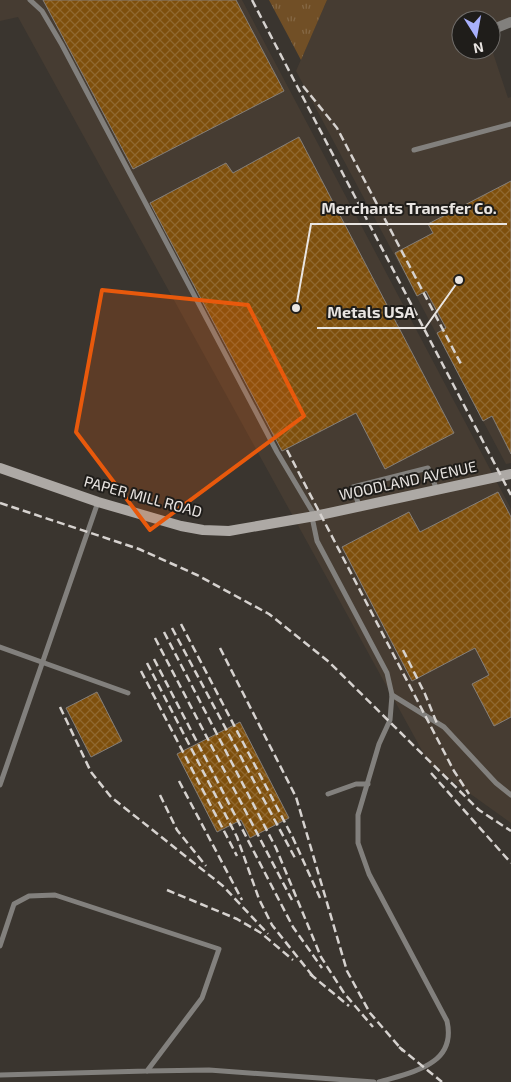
<svg xmlns="http://www.w3.org/2000/svg" width="511" height="1082" viewBox="0 0 511 1082" font-family="'Exo 2',sans-serif">
<defs>
<pattern id="grass-tufts" width="24" height="20" patternUnits="userSpaceOnUse" patternTransform="scale(1.25)"><rect width="24" height="20" fill="#714f26"/><path d="M3 7l-1-3M5 7V3M7 7l1-3M15 17l-1-3M17 17v-4M19 17l1-3" fill="none" stroke="#856845"/></pattern>
<pattern id="building-cross-hatch" width="8" height="8" patternUnits="userSpaceOnUse" patternTransform="scale(1.25)"><rect width="8" height="8" fill="#7e4f0c"/><path d="M0 0l8 8M0 8l8-8" fill="none" stroke="#90682f"/></pattern>
</defs>
<rect width="100%" height="100%" fill="#3a352f"/>
<g fill="#463c32">
<polygon points="0,0 242,0 511,509 511,823 430,765 18,17 0,21"/>
<polygon points="327,0 511,0 511,17 491,25 491,20 461,20 461,50 491,50 491,47 508,98 511,97 511,463 506,464 296,71"/>
</g>
<polygon fill="url(#grass-tufts)" points="269,0 327,0 301,60"/>
<g fill="url(#building-cross-hatch)" stroke="#857f79">
<polygon points="43,0 236,0 284,91 133,169"/>
<polygon points="299,137 454,433 385,469 356,413 282,451 150,203 226,163 233,173"/>
<polygon points="511,181 511,454 492,416 483,421 437,333 446,328 426,291 417,296 395,253 433,233 428,224"/>
<polygon points="498,492 511,517 511,717 494,726 472,684 489,675 475,648 412,681 342,547 409,512 420,532"/>
<polygon points="97,692 122,741 91,757 66,708"/>
<polygon points="240,722 289,818 250,838 241,820 217,832 177,754"/>
</g>
<g fill="none" stroke-linecap="round" stroke-linejoin="round">
<g stroke="#82807d" stroke-width="5">
<polyline points="30,0 42,11 62,45 277,452 315,516"/>
<polyline points="414,150 511,124"/>
<polyline points="359,506 353,487 428,468 437,490"/>
<path d="M312,517L317,541L387,673L392,695L390,720L379,744L358,815V843L369,874L447,1021C457,1065 412,1072 379,1082"/>
<polyline points="0,647 128,693"/>
<polyline points="392,695 444,727 496,783 511,795"/>
<polyline points="0,785 98,502"/>
<polyline points="328,794 356,784 368,784"/>
<polyline points="0,946 14,904 29,896 55,895 219,949 202,998 147,1071 0,1075"/>
<polyline points="147,1071 209,1070 374,1082"/>
</g>
<polyline stroke="#82807d" stroke-width="10" points="491,30 511,22"/>
<polyline stroke="#ada9a5" stroke-width="10" points="0,468 98,502 181,526 203,530 229,531 315,516 511,474"/>
<g stroke="#d6d2cf" stroke-width="2.5" stroke-dasharray="8 4" stroke-linecap="butt">
<polyline points="252,0 511,495"/>
<polyline points="303,86 337,128 461,364"/>
<polyline points="287,450 454,771 469,794"/>
<polyline points="0,503 139,549 197,575 269,614 329,662 479,810 511,831"/>
<polyline points="181,624 293,838 320,898"/>
<polyline points="172,628 295,858"/>
<polyline points="164,632 276,848 321,957 344,993 373,1027"/>
<polyline points="155,638 292,900"/>
<polyline points="220,648 296,797 347,971 370,1013 403,1051"/>
<polyline points="403,650 425,694 438,726"/>
<polyline points="154,659 293,927 322,968"/>
<polyline points="147,663 237,837 259,899 272,925 315,979"/>
<polyline points="141,671 237,856"/>
<polyline points="60,707 91,772 111,797 223,886 268,934"/>
<polyline points="431,773 511,863"/>
<polyline points="179,781 242,900"/>
<polyline points="160,795 177,830 206,866"/>
<polyline points="167,890 237,919 261,933 293,960"/>
<polyline points="310,974 349,1006"/>
<polyline points="399,1047 442,1082"/>
</g>
</g>
<path fill="#e8590c" fill-opacity="0.2" stroke="#e8590c" stroke-width="4" stroke-linejoin="round" d="M102,290L248,305L304,416L150,530L76,432Z"/>
<g text-anchor="middle" stroke-width="4" stroke-linejoin="round" paint-order="stroke">
<g font-size="15" fill="#e9e5e2" stroke="#1f1d1a">
<text transform="translate(408 481) rotate(-12)" y="5">WOODLAND AVENUE</text>
<text transform="translate(143 497) rotate(15)" y="5">PAPER MILL ROAD</text>
</g>
</g>
<path fill="none" stroke="#e9e5e2" stroke-width="2" d="M296 308L311 224H507M459 280L425 328H317"/>
<g fill="#e9e5e2" stroke="#1f1d1a" stroke-width="2">
<circle cx="296" cy="308" r="5"/>
<circle cx="459" cy="280" r="5"/>
</g>
<g font-size="16" text-anchor="middle" font-weight="bold" fill="#e9e5e2" stroke="#1f1d1a" stroke-width="4" stroke-linejoin="round" paint-order="stroke">
<text x="409" y="214">Merchants Transfer Co.</text>
<text x="371" y="318">Metals USA</text>
</g>
<g transform="translate(476 35) rotate(169)"><circle r="24" fill="#1f1d1a" stroke="#706d6a"/>
<path d="M0-4L9 19L0 12L-9 19Z" fill="#a8b0fc"/>
<text y="-8" font-size="14" font-weight="bold" text-anchor="middle" fill="#e9e5e2">N</text>
</g>
</svg>
